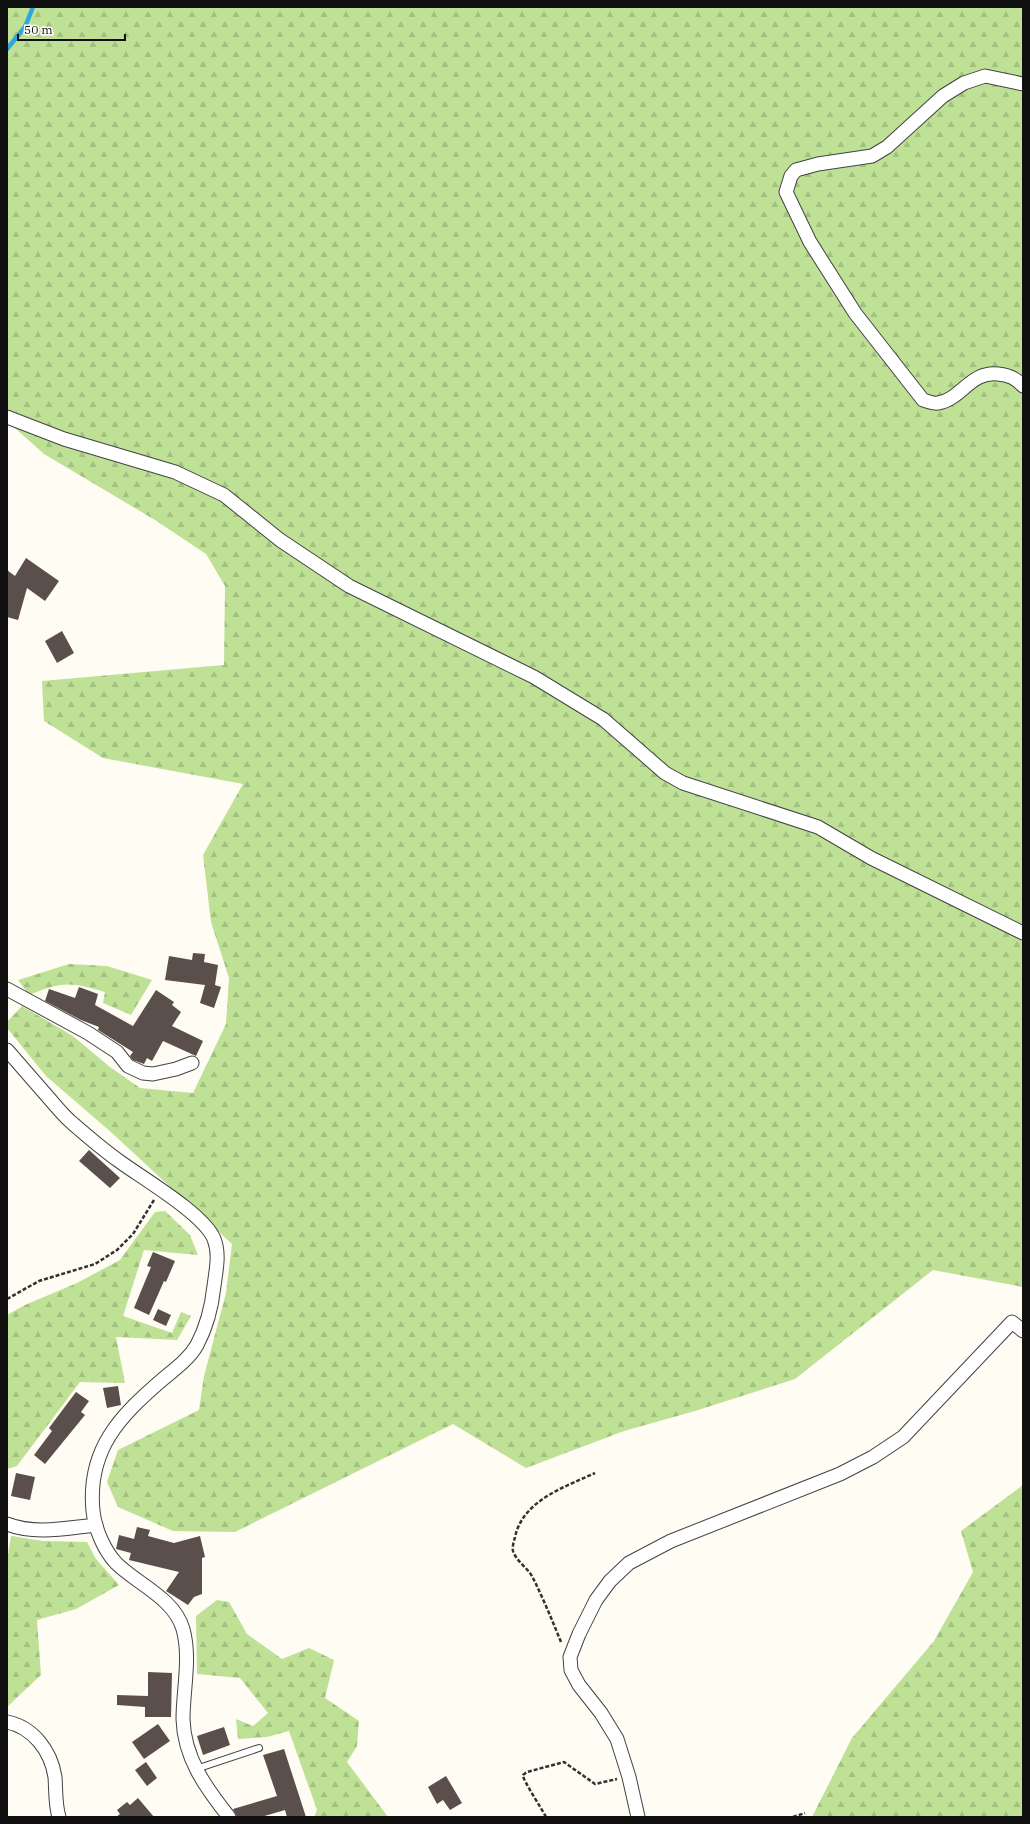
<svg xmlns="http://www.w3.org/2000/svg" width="1030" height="1824" viewBox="0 0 1030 1824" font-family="'IBM Plex Serif',serif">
<defs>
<pattern id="forest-firs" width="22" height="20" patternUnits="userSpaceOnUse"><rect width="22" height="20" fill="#bee195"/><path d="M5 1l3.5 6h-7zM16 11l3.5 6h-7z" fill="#a2c07f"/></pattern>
</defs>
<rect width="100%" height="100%" fill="#fffcf3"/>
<g fill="url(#forest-firs)">
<polygon points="7,7 1023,7 1023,1287 933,1270 795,1379 695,1411 624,1431 526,1468 453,1424 235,1532 173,1531 118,1507 107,1482 118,1450 199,1410 204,1376 226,1293 232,1244 112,1133 46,1076 7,1028 7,1022 22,1006 73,1036 110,1067 140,1088 193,1093 226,1024 229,978 211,922 203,855 243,784 103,758 44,721 42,681 224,665 225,586 206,554 155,520 44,454 7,421"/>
<path d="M69,964L107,966L152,980L131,1015L103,1003L105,992C70,982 63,981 29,995L18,980Z"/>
<polygon points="165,1211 190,1235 198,1255 144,1250 123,1316 172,1333 181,1312 191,1316 177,1340 116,1337 125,1383 80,1382 17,1466 7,1469 7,1315 25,1305 77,1283 120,1260 155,1212"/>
<polygon points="1023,1485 1023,1817 812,1817 852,1738 934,1641 973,1572 961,1531"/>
<polygon points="11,1536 43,1541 87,1542 96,1559 119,1585 76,1609 37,1620 41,1675 8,1706 7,1560"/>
<polygon points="217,1600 229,1602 247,1634 282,1659 309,1648 334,1660 325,1698 359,1721 357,1746 347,1762 388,1817 314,1817 317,1810 289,1731 267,1737 238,1739 236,1719 253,1726 268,1713 240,1678 197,1674 196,1616"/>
</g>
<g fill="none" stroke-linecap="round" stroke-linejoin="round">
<polyline stroke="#30a7dc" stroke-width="4.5" points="7,49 25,27 33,7"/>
</g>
<g fill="#5a4f4b">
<polygon points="26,558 59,581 45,601 27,588 18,620 7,617 7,570 15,576"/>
<polygon points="62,631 74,653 57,663 45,641"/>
<polygon points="193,953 205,954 204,962 218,965 215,985 221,987 214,1008 200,1003 205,985 165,980 169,956 192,960"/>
<polygon points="79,987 98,994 95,1005 133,1026 156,990 174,1002 172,1005 181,1012 172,1026 203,1041 196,1056 163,1041 152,1061 147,1058 144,1064 133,1060 130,1056 133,1052 98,1030 99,1027 81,1020 45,1001 49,989 75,998"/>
<polygon points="89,1150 120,1178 110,1188 79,1161"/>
<polygon points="153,1252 175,1261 166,1282 164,1281 149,1315 134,1308 151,1267 147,1266"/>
<polygon points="158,1309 171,1315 166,1326 153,1320"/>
<polygon points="118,1386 121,1405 107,1408 103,1388"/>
<polygon points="76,1392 89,1401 81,1412 85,1415 45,1464 34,1455 52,1431 49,1428"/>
<polygon points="16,1473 35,1477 30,1500 11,1496"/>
<polygon points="137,1527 150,1530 148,1536 174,1543 200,1536 205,1557 202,1558 202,1594 194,1597 188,1605 166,1591 179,1572 129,1560 131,1553 116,1549 119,1535 134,1539"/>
<polygon points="148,1672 172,1673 171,1717 145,1717 145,1707 117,1705 117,1695 148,1696"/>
<polygon points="158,1724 170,1741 144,1759 132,1742"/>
<polygon points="224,1727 230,1745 203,1755 197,1736"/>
<polygon points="284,1749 306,1817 287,1817 285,1810 261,1817 237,1817 233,1809 277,1796 263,1755"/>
<polygon points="146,1762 157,1778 147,1786 135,1770"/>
<polygon points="446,1776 462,1803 450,1810 443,1800 437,1804 428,1787"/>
<polygon points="138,1798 154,1817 116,1817 120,1814 117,1810 127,1802 130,1805"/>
</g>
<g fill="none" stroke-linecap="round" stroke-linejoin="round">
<defs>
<polyline id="lane" points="196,1769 259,1748"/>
<g id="street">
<path d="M1023,84L985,76L964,83L943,96L887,147L872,156L818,164L796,170L791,176L786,192L810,242L855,313L923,400C927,401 933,404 938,403C962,399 970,371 998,374C1009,375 1016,378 1023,386"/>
<polyline points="7,417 64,439 175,472 224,495 280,540 349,586 534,677 603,719 665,773 683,783 818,827 871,858 1023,933"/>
<polyline points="7,989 88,1033 117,1052 128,1066 143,1073 153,1074 176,1069 192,1063"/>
<path d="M7,1050C21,1066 34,1081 48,1097C55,1105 62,1114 71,1122C86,1135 102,1149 119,1161C142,1178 204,1214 214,1239C220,1254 216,1270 214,1286C212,1305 206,1328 197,1345C189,1359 175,1369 163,1379C120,1416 87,1449 93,1511C95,1529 104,1550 116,1563C137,1584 174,1598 183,1629C191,1658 183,1690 183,1719C184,1758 206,1788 229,1817"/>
<path d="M7,1524C35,1535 67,1528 96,1525"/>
<path d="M7,1722C33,1727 51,1751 55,1777C56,1790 55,1804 59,1817"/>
<polyline points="638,1817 629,1777 617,1739 601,1713 579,1685 571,1670 570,1657 579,1634 596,1600 610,1581 629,1563 671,1541 840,1474 873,1457 903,1437 1012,1322 1023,1331"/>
</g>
</defs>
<use href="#lane" stroke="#434343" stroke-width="8"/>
<use href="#street" stroke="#434343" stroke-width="15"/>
<g stroke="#323232" stroke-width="2.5" stroke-dasharray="4 2" stroke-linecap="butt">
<polyline points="7,1299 39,1281 95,1264 117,1250 133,1234 154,1200"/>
<path d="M561,1642C552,1620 543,1598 533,1578C528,1568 516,1561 513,1551C512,1547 514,1541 515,1537C523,1500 565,1487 595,1473"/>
<path d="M546,1817C542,1809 522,1779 523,1775L527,1772L564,1762L595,1784L617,1779"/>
<polyline points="793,1817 805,1813"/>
</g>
<use href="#lane" stroke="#fff" stroke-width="6"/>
<use href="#street" stroke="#fff" stroke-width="13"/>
</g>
<rect width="1030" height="1824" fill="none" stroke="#101010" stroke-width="16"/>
<path d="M18 34v6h107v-6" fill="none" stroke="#101010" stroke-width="2"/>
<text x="24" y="34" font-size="12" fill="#101010" stroke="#ffffff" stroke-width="3" paint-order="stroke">50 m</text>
</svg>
